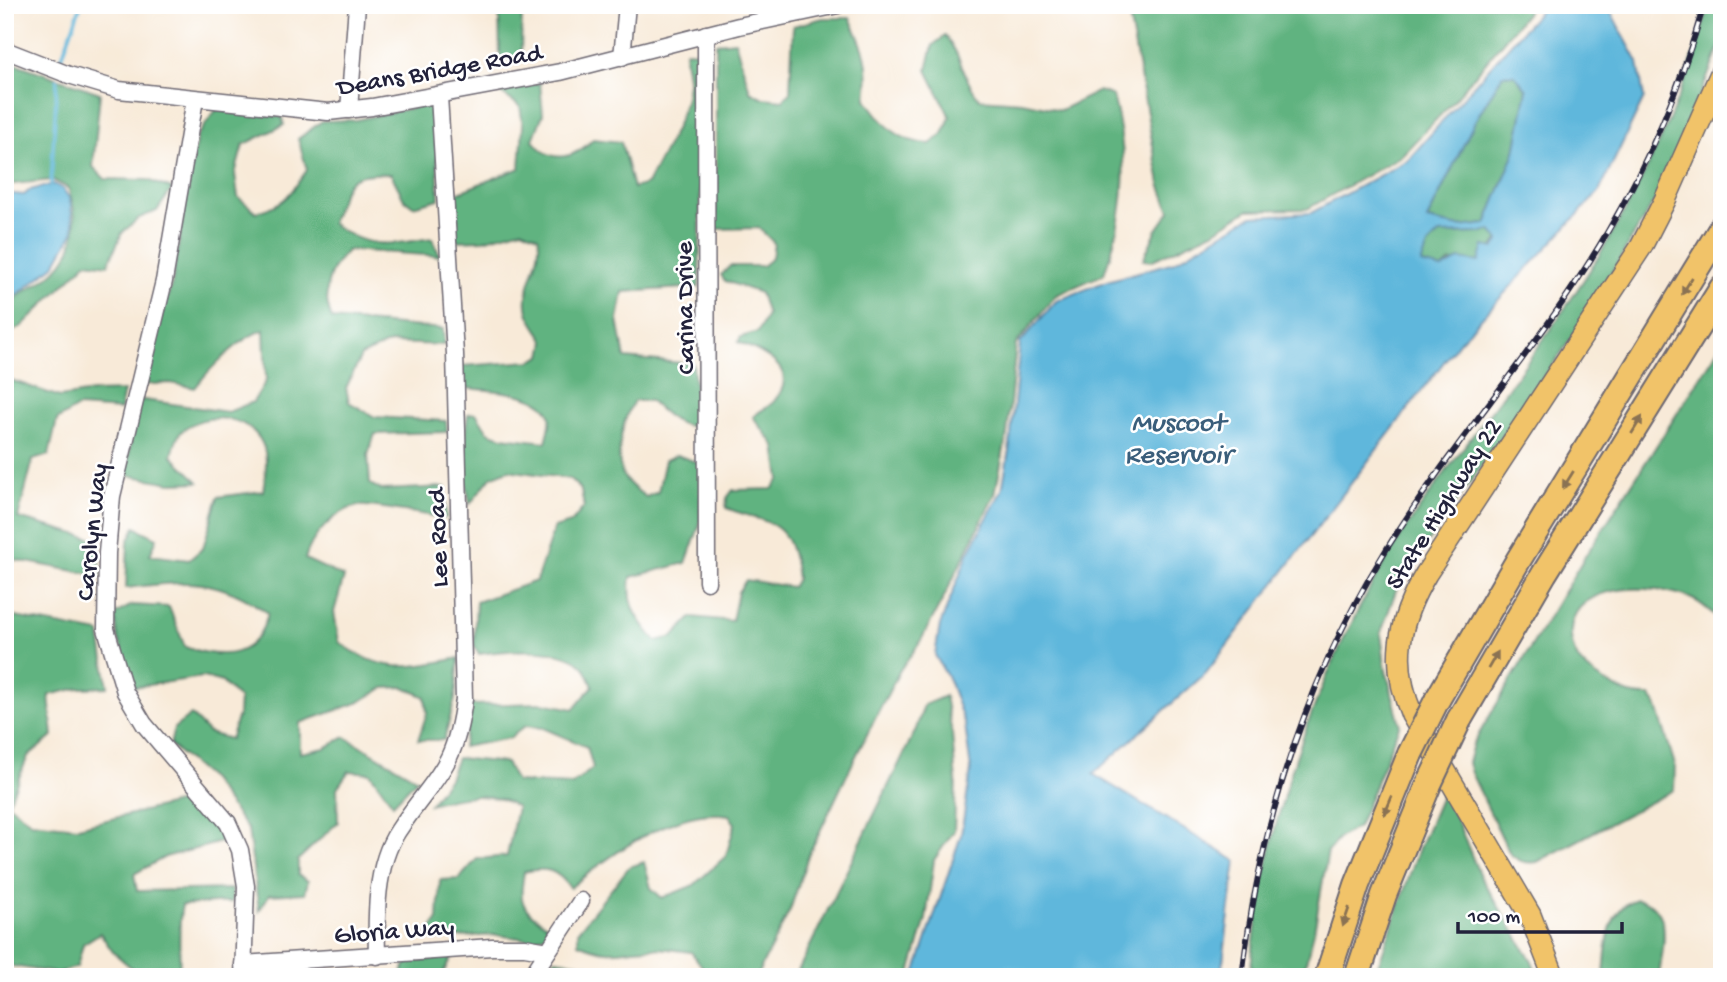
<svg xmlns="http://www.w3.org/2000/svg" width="1727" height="982" viewBox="0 0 1727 982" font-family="'Gochi Hand',sans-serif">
<rect width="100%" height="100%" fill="#fff"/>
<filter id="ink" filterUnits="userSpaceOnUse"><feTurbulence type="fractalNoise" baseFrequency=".0143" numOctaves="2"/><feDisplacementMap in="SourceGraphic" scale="14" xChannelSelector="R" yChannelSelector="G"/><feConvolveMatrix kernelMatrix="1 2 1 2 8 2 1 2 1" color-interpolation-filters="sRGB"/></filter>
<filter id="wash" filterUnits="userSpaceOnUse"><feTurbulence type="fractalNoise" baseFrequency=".00686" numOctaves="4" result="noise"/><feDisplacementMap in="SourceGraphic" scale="28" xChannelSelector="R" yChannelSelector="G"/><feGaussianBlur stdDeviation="1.57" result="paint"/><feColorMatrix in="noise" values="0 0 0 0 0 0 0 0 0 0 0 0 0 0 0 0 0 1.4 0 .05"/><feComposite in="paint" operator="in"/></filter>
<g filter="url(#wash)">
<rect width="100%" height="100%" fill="#f8ead8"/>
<g fill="#60b380" stroke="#416a5e" stroke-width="2">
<polygon points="499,5 522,5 521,58 500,58"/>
<polygon points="1127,5 1533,5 1452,103 1401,156 1307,209 1248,210 1213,232 1151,261 1143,260 1156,231 1170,211 1160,184"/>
<path d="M1709,5H1722L1721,44L1662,188L1578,329L1398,585L1381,633L1385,666L1400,724L1358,827L1340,837L1328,851L1314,932L1302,977H1250C1264,821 1317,668 1401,536C1451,459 1510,390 1561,314C1626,220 1679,116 1709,5Z"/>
<path d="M823,18H850C865,50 871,63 866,99C884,125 897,142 930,144L943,134L950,117L927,70L933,45L945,36C962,54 963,81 980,99L1022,102L1061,110L1099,91L1113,96C1130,159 1126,213 1104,274L1056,295L1016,344L1007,434L995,494L943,599L919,644L900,670L857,754L808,856L790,910L756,977H695L704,969L691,952C679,951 666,948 653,948C618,948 615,958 578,943V931L629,867L644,862L651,888L662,898L694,885L726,856L735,824L729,815C675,806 610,855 570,888C557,869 546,867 524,872C519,904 520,907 547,925L549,933L533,940L496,935L425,939L438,919L440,880L459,879L477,859L507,856L517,807C492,790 458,796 430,804L449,778L457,758L506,763L516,782L572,785L593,768L587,747L543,728L525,726L510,738L463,747L470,705L543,703L574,709L593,686C590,680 587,671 583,666C563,645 505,650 479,654L474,645L476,602L536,581L554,528L571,523L584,507L581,490L570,479L508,470L491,477L470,504C463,474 463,444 468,414L476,413L488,432L502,437L546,442C548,433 552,423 550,415C543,391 485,390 464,388L462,366L531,361L542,356L545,341C540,332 531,322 528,312C521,285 544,261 538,236L522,229L483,240L454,241V194L520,168L523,126L520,106L499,92L540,83L543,114L533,140C550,165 575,159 593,139L621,142L633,188L647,184C663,152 685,120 688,83C689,72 683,62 686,51L703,52L699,287L623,292L618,320L625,358L693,364L698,423L695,427C674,425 666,414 650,401H634C623,418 615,453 622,473C626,483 638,491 646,497L658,492L665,460L677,455L702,464L700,524L686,563L631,577C627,606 638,620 656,641L673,637L692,617L732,621L738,592L746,580L792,587L797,579C790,519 775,526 726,508L727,498L733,490L772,489L780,479L775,446L753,417C760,410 770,407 775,400C802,368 761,352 738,342L741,337L758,332L767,315L760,293L725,281L721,275L730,266H762L772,258L774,243L759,228L716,229V43L735,41L750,91L763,98L783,100L790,92L793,26Z"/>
<path d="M5,60L100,93L93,167L105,179L148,180L172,189L157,211L139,218L122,233L108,265L87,262L22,326L5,336C5,328 3,317 7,310C15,293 36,287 49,276C79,252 80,221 68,188L53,180L5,185Z"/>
<polygon points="1503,74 1515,75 1527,90 1515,152 1486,224 1459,227 1427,220 1475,121"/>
<path d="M435,103L439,199L413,206L404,199L391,174C342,172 349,181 331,223C368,250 388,245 432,238L440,256L348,250C327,270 321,292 332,319L443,329L444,345L390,343L361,356L346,388L349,402L375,417L446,421L447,432L375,434L368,455L370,484L381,490L445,487L446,518C429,516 370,504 358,506C334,511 311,537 305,559L344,577L334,612L339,642C384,675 408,668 459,658L455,699L444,740H418L427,713L425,697L404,687L384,688L357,703L300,723V753L325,748L345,737L417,779L393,804L370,773L349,771L337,788L338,822L298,860V875L308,881L305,893L269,895L259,911L248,830L211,780L170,745L174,728L191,715L209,733L230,739L238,715L239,699L222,682L203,677L135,687L118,638L115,614L132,605L169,607L185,647C224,660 256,659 268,613C216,576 187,581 126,588L128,542L135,527L157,538L150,555L189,560L203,548L218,497L263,491C265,477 269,457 262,443C248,414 204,411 182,431C176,436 174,448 172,456L199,482L171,483L126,475L137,399L228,412L253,402L266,381L264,330C243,335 208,370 195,388L170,383L139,385L172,283L197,136L216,110L282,117L284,125L243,145L235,174L238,197L256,212C288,203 289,195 307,170L298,139L322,121L356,120Z"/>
<polygon points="1491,230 1499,240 1480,262 1450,262 1442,269 1420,264 1428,245 1439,234 1479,233"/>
<path d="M1722,344V622C1713,614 1704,604 1692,599C1654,582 1560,580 1572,643C1576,660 1582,666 1596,676C1615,688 1627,697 1650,696L1656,704L1675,765L1674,790L1537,862C1525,864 1519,861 1510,854L1471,773L1468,763L1473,744L1584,558Z"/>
<polygon points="5,378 60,397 93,392 124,391 120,410 78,407 57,420 49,455 33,460 18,518 98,540 101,576 5,558"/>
<path d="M5,615L100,633L108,687L79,688L49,695L53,736L28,756L8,804L31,822L78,827L193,799L212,816L225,841L165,857L134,874L137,891L232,889V902L182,905C177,928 181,953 179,977H142L113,952L100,933L83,944L77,967L57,973L5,965Z"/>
<polygon points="945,696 952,733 956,782 954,831 934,860 926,919 909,977 795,977 916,729 924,705"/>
<polygon points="1444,789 1480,876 1532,961 1538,977 1374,977 1419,848"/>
<path d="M1637,899C1676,907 1662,948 1659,977H1604C1606,950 1606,908 1637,899Z"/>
<polygon points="452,956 441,977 400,977 407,963"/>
<polygon points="556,959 590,965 610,977 539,977 547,962"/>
</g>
<g fill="#5eb7dc" stroke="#406c8c" stroke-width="2" fill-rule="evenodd">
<path d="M1545,5H1607L1638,62L1644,98L1599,192L1460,341L1206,673L1093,774L1236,861L1221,977H914L961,835L971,770L965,725L949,680L935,655L940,625L968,554L1002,490L1010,445L1020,343L1056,301L1107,281L1174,262L1252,216L1311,213L1408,160ZM1503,74L1515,75L1527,90L1515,152L1486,224L1459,227L1427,220L1475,121ZM1491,230L1499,241L1494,248L1484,246L1479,262L1460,259L1442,269L1421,264L1428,245L1439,234L1479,233Z"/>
<polygon points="54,184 63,189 70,199 74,231 54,266 5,304 5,193 24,195 30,190"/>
</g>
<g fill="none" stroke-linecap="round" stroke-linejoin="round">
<g stroke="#5eb7dc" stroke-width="3.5">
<polyline points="60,62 81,5"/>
<polyline points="51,184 57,80"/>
</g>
</g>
</g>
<g filter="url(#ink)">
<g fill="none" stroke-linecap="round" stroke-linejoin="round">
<defs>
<g id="minor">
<polyline points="706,34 707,582"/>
<polyline points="5,50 69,75 119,90 328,112 372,107 560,72 739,26 838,5"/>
<polyline points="622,57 627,5"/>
<polyline points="195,99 164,281 112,496 107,553 106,629 125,692 144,724 228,823 240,850 246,886 243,977"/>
<polyline points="349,110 357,5"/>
<path d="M377,956C376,917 375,865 398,831C434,776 455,771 464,699L455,354L439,96"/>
<polyline points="243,964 492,947 525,947 548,951"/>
<polyline points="531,977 581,901"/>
</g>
<path id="major" d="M1554,977L1530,915L1412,715C1390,663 1398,621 1426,574L1641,247L1665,200L1722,71"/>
<g id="highway">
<polyline points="1437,700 1519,559 1722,227"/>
<polyline points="1459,720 1544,574 1722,288"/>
<polyline points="1327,977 1357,885 1410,754"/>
<polyline points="1357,977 1384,895 1429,784"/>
</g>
</defs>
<use href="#minor" stroke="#6d6872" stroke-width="19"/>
<use href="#major" stroke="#6d6872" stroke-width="24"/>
<use href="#highway" stroke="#6d6872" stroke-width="28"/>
<use href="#minor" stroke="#fff" stroke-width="16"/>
<use href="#major" stroke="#f1c369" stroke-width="21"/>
<use href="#highway" stroke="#f1c369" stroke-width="24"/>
<defs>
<path id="rail" d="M1242,977C1260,824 1305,681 1386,550C1454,440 1543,343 1608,231C1650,159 1681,85 1704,5"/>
</defs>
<use href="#rail" stroke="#22223b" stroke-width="6"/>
<use href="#rail" stroke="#fff" stroke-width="3.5" stroke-dasharray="10" stroke-linecap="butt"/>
<defs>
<g id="highway-bridge">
<polyline points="1410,754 1437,700"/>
<polyline points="1429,784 1459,720"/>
</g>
</defs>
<use href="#highway-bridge" stroke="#6d6872" stroke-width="28" stroke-linecap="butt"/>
<use href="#highway-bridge" stroke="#f1c369" stroke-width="24"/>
</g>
<defs><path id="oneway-solid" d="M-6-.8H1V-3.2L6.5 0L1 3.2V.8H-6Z" transform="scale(1.75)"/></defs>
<g fill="#8a7252">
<use href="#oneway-solid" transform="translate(1687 286) rotate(121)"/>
<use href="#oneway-solid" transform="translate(1637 425) rotate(-58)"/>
<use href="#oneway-solid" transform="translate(1568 480) rotate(122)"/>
<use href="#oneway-solid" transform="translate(1493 660) rotate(-60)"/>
<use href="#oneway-solid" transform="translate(1388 806) rotate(113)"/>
<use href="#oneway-solid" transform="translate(1346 917) rotate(109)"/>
</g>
</g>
<g text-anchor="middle" stroke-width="5" stroke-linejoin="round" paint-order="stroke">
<g font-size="26" fill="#22223b" stroke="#fff">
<text transform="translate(439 68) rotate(-10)" y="9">Deans Bridge Road</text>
<text transform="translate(683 308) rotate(-91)" y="9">Carina Drive</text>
<text transform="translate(1442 503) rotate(-58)" y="9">State Highway 22</text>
<text transform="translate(90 532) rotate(-84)" y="9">Carolyn Way</text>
<text transform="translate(436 538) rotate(-92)" y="9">Lee Road</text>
<text transform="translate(394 929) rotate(-4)" y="9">Gloria Way</text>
</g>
<g font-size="28" font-style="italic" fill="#3a5e7b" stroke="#fff">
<text x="1178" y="430">Muscoot<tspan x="1178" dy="32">Reservoir</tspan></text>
</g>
</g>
<rect width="1727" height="982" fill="none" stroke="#fff" stroke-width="28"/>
<path d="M1458 922v10h164v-10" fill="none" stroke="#22223b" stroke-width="3.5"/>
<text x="1468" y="922" font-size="21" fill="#22223b" stroke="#ffffff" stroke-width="5" paint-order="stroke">100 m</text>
</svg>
